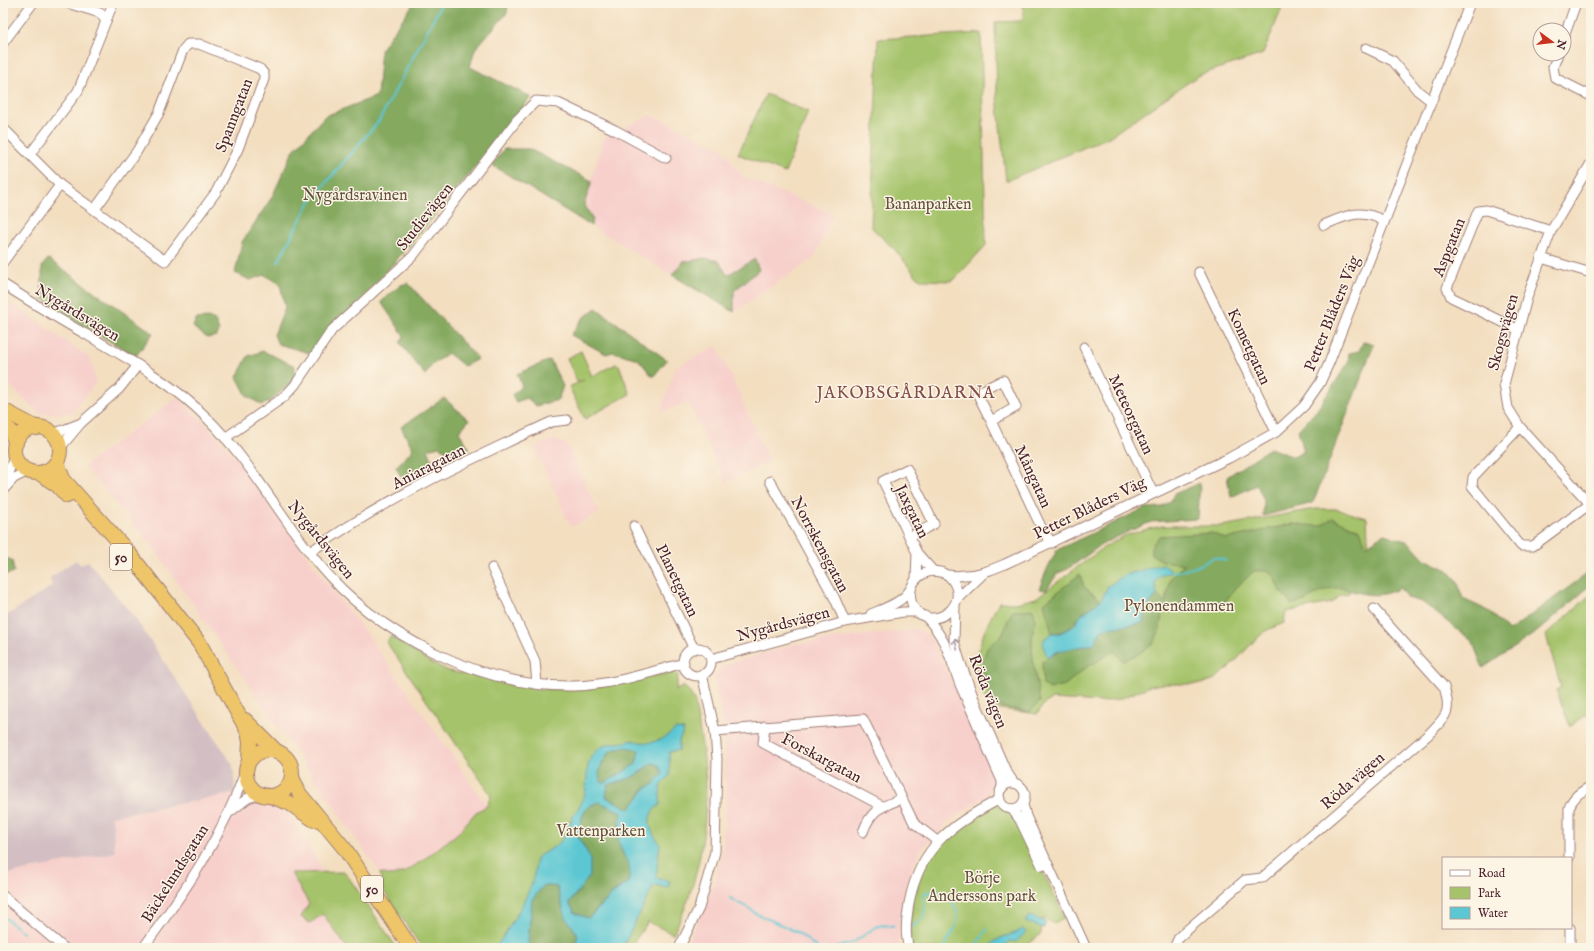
<svg xmlns="http://www.w3.org/2000/svg" width="1594" height="951" viewBox="0 0 1594 951" font-family="'IM FELL English',serif">
<rect width="100%" height="100%" fill="#fcf5e5"/>
<filter id="ink" filterUnits="userSpaceOnUse"><feTurbulence type="fractalNoise" baseFrequency=".025" numOctaves="2"/><feDisplacementMap in="SourceGraphic" scale="8" xChannelSelector="R" yChannelSelector="G"/><feConvolveMatrix kernelMatrix="1 2 1 2 8 2 1 2 1" color-interpolation-filters="sRGB"/></filter>
<filter id="wash" filterUnits="userSpaceOnUse"><feTurbulence type="fractalNoise" baseFrequency=".012" numOctaves="4" result="noise"/><feDisplacementMap in="SourceGraphic" scale="16" xChannelSelector="R" yChannelSelector="G"/><feGaussianBlur stdDeviation="0.9" result="paint"/><feColorMatrix in="noise" values="0 0 0 0 0 0 0 0 0 0 0 0 0 0 0 0 0 1.4 0 .05"/><feComposite in="paint" operator="in"/></filter>
<g filter="url(#wash)">
<rect width="100%" height="100%" fill="#f3dec0"/>
<g fill="#f7d0cc">
<polygon points="651,115 722,148 743,177 833,214 815,257 734,312 591,226 593,219 584,205 603,138"/>
<polygon points="3,298 90,358 96,382 71,413 40,414 3,379"/>
<polygon points="717,346 769,461 726,483 688,402 660,413 676,367"/>
<polygon points="178,397 209,428 250,475 310,561 369,637 487,806 476,812 458,833 405,872 392,876 380,873 153,547 84,466"/>
<polygon points="553,439 567,445 599,513 571,527 535,448"/>
<polygon points="916,629 930,637 953,683 989,761 994,780 988,795 947,823 922,849 913,865 905,890 900,917 899,942 901,948 685,948 713,888 723,849 726,801 724,730 714,678 721,666 794,644"/>
<polygon points="235,791 288,812 370,948 3,948 3,875 115,852 112,816 232,794"/>
</g>
<polygon fill="#d2bec3" points="76,560 81,565 88,561 135,618 233,765 235,791 232,794 112,816 115,852 3,875 3,618 52,586 50,578"/>
<g fill="#a5c36a" stroke="#78714a">
<polygon points="1024,3 1284,3 1263,54 1199,75 1109,137 1006,181 997,97 995,22 1022,21"/>
<polygon points="981,33 986,245 955,279 950,281 923,280 917,277 896,251 871,227 878,39"/>
<polygon points="766,94 808,112 785,173 738,154"/>
<polygon points="581,351 592,376 616,364 619,365 630,394 585,419 569,387 584,380 577,382 567,358"/>
<path d="M1314,509H1336L1367,518L1369,559L1349,593L1341,595L1331,603L1286,612L1284,623L1267,630L1255,640L1230,667L1215,679L1201,684H1162L1150,686L1120,699L1101,702L1052,699L1044,704L1037,714L992,708C989,703 985,698 982,693C968,662 984,629 999,602L1016,603L1036,598L1103,548L1124,536L1144,530L1162,526H1222Z"/>
<polygon points="1591,594 1591,712 1570,726 1556,690 1561,687 1546,635"/>
<path d="M390,636L430,662L449,671L537,689H569L608,685L675,672L678,675L676,691L683,686L689,691L695,702C699,729 705,756 706,784C707,834 697,889 673,934L648,922L630,948H422L383,890L380,873L392,876L405,872L423,860L458,833L476,812L487,806L491,795L387,643Z"/>
<polygon points="1000,799 1005,807 1012,809 1065,917 1055,924 1043,918 1041,934 1022,948 909,948 912,891 937,841"/>
<polygon points="345,872 397,948 347,948 323,914 310,923 301,917 309,904 291,873"/>
</g>
<g fill="#84a95e" stroke="#676444">
<path d="M414,3H508L507,13L475,49L470,67L531,97C462,186 388,271 313,354L278,344L274,335L285,307L280,284L265,275L250,280L235,273L242,242L272,197L293,151L325,116L377,96L381,49Z"/>
<polygon points="504,149 529,149 592,181 584,205 593,219 591,226 492,165"/>
<polygon points="705,258 719,261 727,275 755,259 759,270 734,291 734,312 672,275 683,262"/>
<polygon points="48,259 153,333 136,356 52,308 42,297 42,266"/>
<polygon points="408,283 478,359 464,366 448,353 432,365 425,375 400,343 404,336 381,302 401,285"/>
<polygon points="596,308 667,360 653,377 638,359 613,352 606,354 571,335 582,319"/>
<polygon points="210,318 215,320 219,331 217,336 207,338 193,327 196,319"/>
<polygon points="1363,342 1374,344 1313,503 1263,516 1264,500 1257,485 1231,497 1227,477 1270,448 1294,457 1304,451 1298,430 1317,410 1348,363 1349,353 1359,351"/>
<polygon points="263,351 295,366 293,380 273,399 262,405 247,396 237,377 248,356"/>
<polygon points="550,360 563,386 558,400 536,406 527,398 516,402 512,395 522,386 517,374"/>
<polygon points="444,398 469,420 459,432 470,449 455,458 439,446 428,449 434,467 404,482 396,467 413,449 401,427"/>
<polygon points="1200,483 1198,519 1151,522 1125,533 1101,545 1068,569 1058,573 1046,590 1039,589 1048,567 1057,550 1145,508 1162,507 1171,501 1174,494"/>
<path d="M1333,518L1360,530L1366,546L1384,534L1409,542L1425,559L1448,570L1457,580L1463,599L1487,610L1509,631L1591,571V585L1538,631L1483,668L1472,641L1422,602L1407,598L1400,588C1382,597 1371,596 1352,591C1347,590 1342,587 1337,588C1318,588 1311,603 1291,604L1280,590L1270,571H1254L1235,589L1223,604L1202,611L1189,609L1162,613C1159,645 1151,648 1123,661L1114,651L1084,669L1065,685L1049,689L1043,685L1042,662C1056,649 1076,647 1094,644L1102,629L1142,623L1150,603L1157,595L1165,603L1171,578L1184,564L1163,561L1151,554V547L1159,536L1212,533L1226,539L1291,524L1320,526Z"/>
<polygon points="3,557 12,560 14,572 3,576"/>
<path d="M1080,574L1084,587L1101,600C1095,605 1087,610 1081,615C1070,626 1070,633 1052,633L1044,603Z"/>
<path d="M1033,609C1038,622 1032,629 1032,642C1032,662 1037,683 1040,702L1030,712L995,706C987,688 977,666 988,647C991,641 1000,639 1003,633C1007,625 1007,618 1013,611Z"/>
<path d="M626,746L639,750L636,764L605,783L601,782C595,771 605,758 611,750Z"/>
<polygon points="652,763 659,765 663,774 655,784 645,788 630,809 606,797 608,785 633,777"/>
<path d="M599,802L622,812L618,828L631,872L628,883L617,889L588,918L575,913L569,903L579,891L590,857L578,837C582,821 580,807 599,802Z"/>
<polygon points="544,885 557,887 565,916 578,935 574,948 532,948 528,942 532,900"/>
</g>
<g fill="#5bc7d3" stroke="#52737f" fill-rule="evenodd">
<polygon points="1163,564 1172,572 1160,576 1155,582 1157,595 1150,603 1142,623 1102,629 1094,644 1059,651 1047,657 1043,646 1044,639 1052,633 1060,633 1074,626 1080,616 1101,600 1108,586 1125,575"/>
<path d="M676,729L684,730L679,741V750L669,752L670,776C657,786 661,790 660,805C644,814 649,832 660,843L656,878L670,881L668,888L654,885L624,945L621,948H559H574L578,935L565,916L557,887L544,885L532,900L528,942L532,948H496C512,921 536,890 536,858C541,854 557,846 559,843C566,835 568,827 572,818C576,811 582,804 584,797C589,782 583,762 597,750C610,740 620,745 632,740C651,746 661,741 676,729ZM626,747L639,750L636,764L605,783L601,782C595,771 605,758 611,750ZM652,763L659,765L663,774L656,780L654,784L646,788L630,809L606,797L608,785L633,777ZM599,802L622,812C620,822 617,831 619,841C622,859 634,862 628,883C610,892 604,906 588,918L575,913L569,903L590,876V857L578,837C582,821 580,807 599,802Z"/>
<polygon points="1029,916 1046,922 1044,928 1025,922"/>
<path d="M1023,929L1026,932L1016,942L1009,941L1002,948H989C996,935 1011,937 1023,929Z"/>
</g>
<g fill="none" stroke-linecap="round" stroke-linejoin="round">
<g stroke="#5bc7d3" stroke-width="2">
<polyline points="278,262 309,203 379,121 442,3"/>
<path d="M1172,572C1188,571 1200,567 1214,557L1226,561"/>
<path d="M730,898C738,904 748,906 755,913L799,933L817,948"/>
<polyline points="3,916 23,933"/>
<path d="M912,927L925,917L924,900L925,893C941,885 961,905 957,922C955,931 947,939 945,948"/>
<path d="M835,948C842,946 851,944 857,940C873,930 874,923 894,926"/>
<polyline points="974,948 987,929"/>
</g>
</g>
</g>
<g filter="url(#ink)">
<g fill="none" stroke-linecap="round" stroke-linejoin="round">
<defs>
<g id="minor">
<polyline points="106,21 113,3"/>
<polyline points="1564,37 1576,3"/>
<polyline points="3,43 33,3"/>
<polyline points="1366,48 1393,61 1418,91 1431,101"/>
<polyline points="1558,54 1553,67 1555,78 1591,96"/>
<polyline points="3,128 60,185 165,261 216,192 238,149 264,79 264,74 260,69 199,44 188,44 183,50 159,113 137,151 95,209"/>
<polyline points="30,154 78,91 106,21 100,13 67,3"/>
<polyline points="1591,163 1551,231 1527,298 1504,384 1508,408 1520,427 1591,505"/>
<path d="M1324,225C1347,215 1361,208 1384,221"/>
<polyline points="1541,258 1591,273"/>
<polyline points="3,262 60,185"/>
<polyline points="1199,272 1276,432"/>
<path d="M3,284C31,302 60,320 89,336C130,360 172,383 206,417C250,460 279,515 318,563C376,634 481,688 574,686C611,685 648,673 684,663"/>
<polyline points="1517,329 1451,297 1447,288 1478,211 1486,210 1551,231"/>
<polyline points="1084,347 1153,493"/>
<polyline points="991,421 977,393 1003,380 1016,407 991,421 1043,531 1052,543"/>
<polyline points="1520,427 1473,477 1472,486 1521,546 1533,546 1590,504"/>
<polyline points="53,434 79,424"/>
<polyline points="225,438 284,397 295,385 332,330 413,256 517,120 536,101 558,103 615,130 666,158"/>
<polyline points="60,448 80,424 119,389 138,365"/>
<polyline points="770,481 835,599 845,622"/>
<polyline points="3,486 15,455"/>
<polyline points="5,488 14,478 28,471"/>
<polyline points="634,526 694,649"/>
<polyline points="910,537 934,524 907,469 883,481 917,553 933,571"/>
<path d="M310,552C384,499 469,460 551,422L567,420"/>
<polyline points="492,568 535,661 537,684"/>
<path d="M948,575C978,605 927,637 912,604C910,598 910,592 912,586C917,575 928,569 940,572C943,572 945,575 948,575C953,576 959,576 964,575C979,575 991,570 1005,564L1229,458L1276,432L1304,406L1320,383L1329,363L1470,3"/>
<polyline points="916,579 917,553"/>
<polyline points="957,599 984,573"/>
<polyline points="955,606 954,641 960,661 974,699 1006,771 1014,783"/>
<path d="M871,614C885,608 904,602 911,588"/>
<path d="M925,616C947,639 950,659 961,687C975,718 988,750 1002,781V788"/>
<circle cx="697" cy="662" r="14"/>
<polyline points="711,659 845,622 903,612 918,612"/>
<polyline points="765,726 763,743 882,806"/>
<polyline points="715,731 863,719 914,823 937,841"/>
<circle cx="1012" cy="796" r="13"/>
<polyline points="1023,804 1026,816 1086,948"/>
<polyline points="1012,809 1020,820 1042,866"/>
<polyline points="230,812 248,798 260,794"/>
<path d="M863,832C871,810 880,807 901,799"/>
<path d="M1569,858V808C1573,796 1581,792 1591,786"/>
<polyline points="3,896 64,948"/>
<polyline points="1570,928 1570,948"/>
<path d="M143,948C186,890 223,836 247,767"/>
<polyline points="679,948 699,908 715,852 717,759 715,731 702,674"/>
<path d="M909,948C904,934 907,917 909,903C920,846 952,824 1000,799"/>
<path d="M1174,948L1179,937L1245,880L1262,878L1429,734C1446,716 1452,713 1444,687L1374,609"/>
</g>
<g id="highway">
<polyline points="3,410 37,428"/>
<polyline points="3,424 10,430 16,443"/>
<circle cx="37" cy="450" r="23"/>
<polyline points="57,463 63,479 129,553 200,644 248,732 250,742 249,761"/>
<polyline points="39,473 58,486 67,496"/>
<polyline points="245,720 275,750"/>
<circle cx="269" cy="773" r="23"/>
<polyline points="292,777 299,793 345,849 411,948"/>
<polyline points="270,796 289,803 314,820"/>
</g>
</defs>
<use href="#minor" stroke="#9e7e76" stroke-width="11"/>
<use href="#highway" stroke="#9e7e76" stroke-width="16"/>
<use href="#minor" stroke="#fff" stroke-width="9"/>
<use href="#highway" stroke="#eec569" stroke-width="14"/>
</g>
<defs><path id="oneway-shaft" d="M-6 0H5M1.5-3L5.5 0L1.5 3" fill="none" stroke-width="1.6" stroke-linecap="round" stroke-linejoin="round"/></defs>
<use stroke="#ae9aa0" href="#oneway-shaft" transform="translate(956 644) rotate(-102)"/>
</g>
<g text-anchor="middle" stroke-width="3" stroke-linejoin="round" paint-order="stroke">
<g fill="#fcf5e5" stroke="#7f5f63" stroke-width="1">
<rect x="110" y="544" width="22" height="26" rx="3"/>
<rect x="361" y="876" width="22" height="26" rx="3"/>
</g>
<g font-size="15" font-weight="bold" fill="#4a1f2b">
<text x="121" y="562">50</text>
<text x="372" y="894">50</text>
</g>
<g font-size="16" fill="#4a1f2b" stroke="#fcf5e5">
<text transform="translate(233 115) rotate(-69)" y="6">Spanngatan</text>
<text transform="translate(424 216) rotate(-52)" y="6">Studievägen</text>
<text transform="translate(1448 247) rotate(-68)" y="6">Aspgatan</text>
<text transform="translate(78 312) rotate(31)" y="6">Nygårdsvägen</text>
<text transform="translate(1331 313) rotate(-68)" y="6">Petter Blåders Väg</text>
<text transform="translate(1502 332) rotate(-75)" y="6">Skogsvägen</text>
<text transform="translate(1250 346) rotate(65)" y="6">Kometgatan</text>
<text transform="translate(1132 414) rotate(65)" y="6">Meteorgatan</text>
<text transform="translate(428 466) rotate(-27)" y="6">Aniaragatan</text>
<text transform="translate(1034 476) rotate(65)" y="6">Mångatan</text>
<text transform="translate(1089 507) rotate(-26)" y="6">Petter Blåders Väg</text>
<text transform="translate(913 511) rotate(64)" y="6">Jaxgatan</text>
<text transform="translate(322 539) rotate(51)" y="6">Nygårdsvägen</text>
<text transform="translate(821 544) rotate(62)" y="6">Norrskensgatan</text>
<text transform="translate(678 580) rotate(64)" y="6">Planetgatan</text>
<text transform="translate(783 623) rotate(-15)" y="6">Nygårdsvägen</text>
<text transform="translate(989 691) rotate(68)" y="6">Röda vägen</text>
<text transform="translate(822 757) rotate(28)" y="6">Forskargatan</text>
<text transform="translate(1352 780) rotate(-41)" y="6">Röda vägen</text>
<text transform="translate(174 873) rotate(-58)" y="6">Bäckelundsgatan</text>
</g>
<g font-size="16" fill="#65503e" stroke="#fcf5e5">
<text x="355" y="200">Nygårdsravinen</text>
<text x="928" y="209">Bananparken</text>
<text x="1179" y="611">Pylonendammen</text>
<text x="601" y="836">Vattenparken</text>
<text x="982" y="883">Börje<tspan x="982" dy="18">Anderssons park</tspan></text>
</g>
<g font-size="17" letter-spacing="1" fill="#834d4c" stroke="#fcf5e5">
<text x="906" y="398">JAKOBSGÅRDARNA</text>
</g>
</g>
<rect width="1594" height="951" fill="none" stroke="#fcf5e5" stroke-width="16"/>
<rect x="1442" y="857" width="130" height="72" fill="#fcf5e5" stroke="#b59f9b"/>
<rect x="1450" y="870" width="20" height="6" fill="#ffffff" stroke="#b59f9b"/>
<text x="1478" y="877" font-size="12" fill="#4a1f2b">Road</text>
<rect x="1450" y="887" width="20" height="12" fill="#a5c36a" stroke="#b59f9b"/>
<text x="1478" y="897" font-size="12" fill="#4a1f2b">Park</text>
<rect x="1450" y="907" width="20" height="12" fill="#5bc7d3" stroke="#b59f9b"/>
<text x="1478" y="917" font-size="12" fill="#4a1f2b">Water</text>
<g transform="translate(1552 42) rotate(105)"><circle r="19" fill="#fcf5e5" stroke="#b59f9b"/>
<path d="M0-3L7 15L0 10L-7 15Z" fill="#c8321e"/>
<text y="-6" font-size="11" font-weight="bold" text-anchor="middle" fill="#4a1f2b">N</text>
</g>
</svg>
